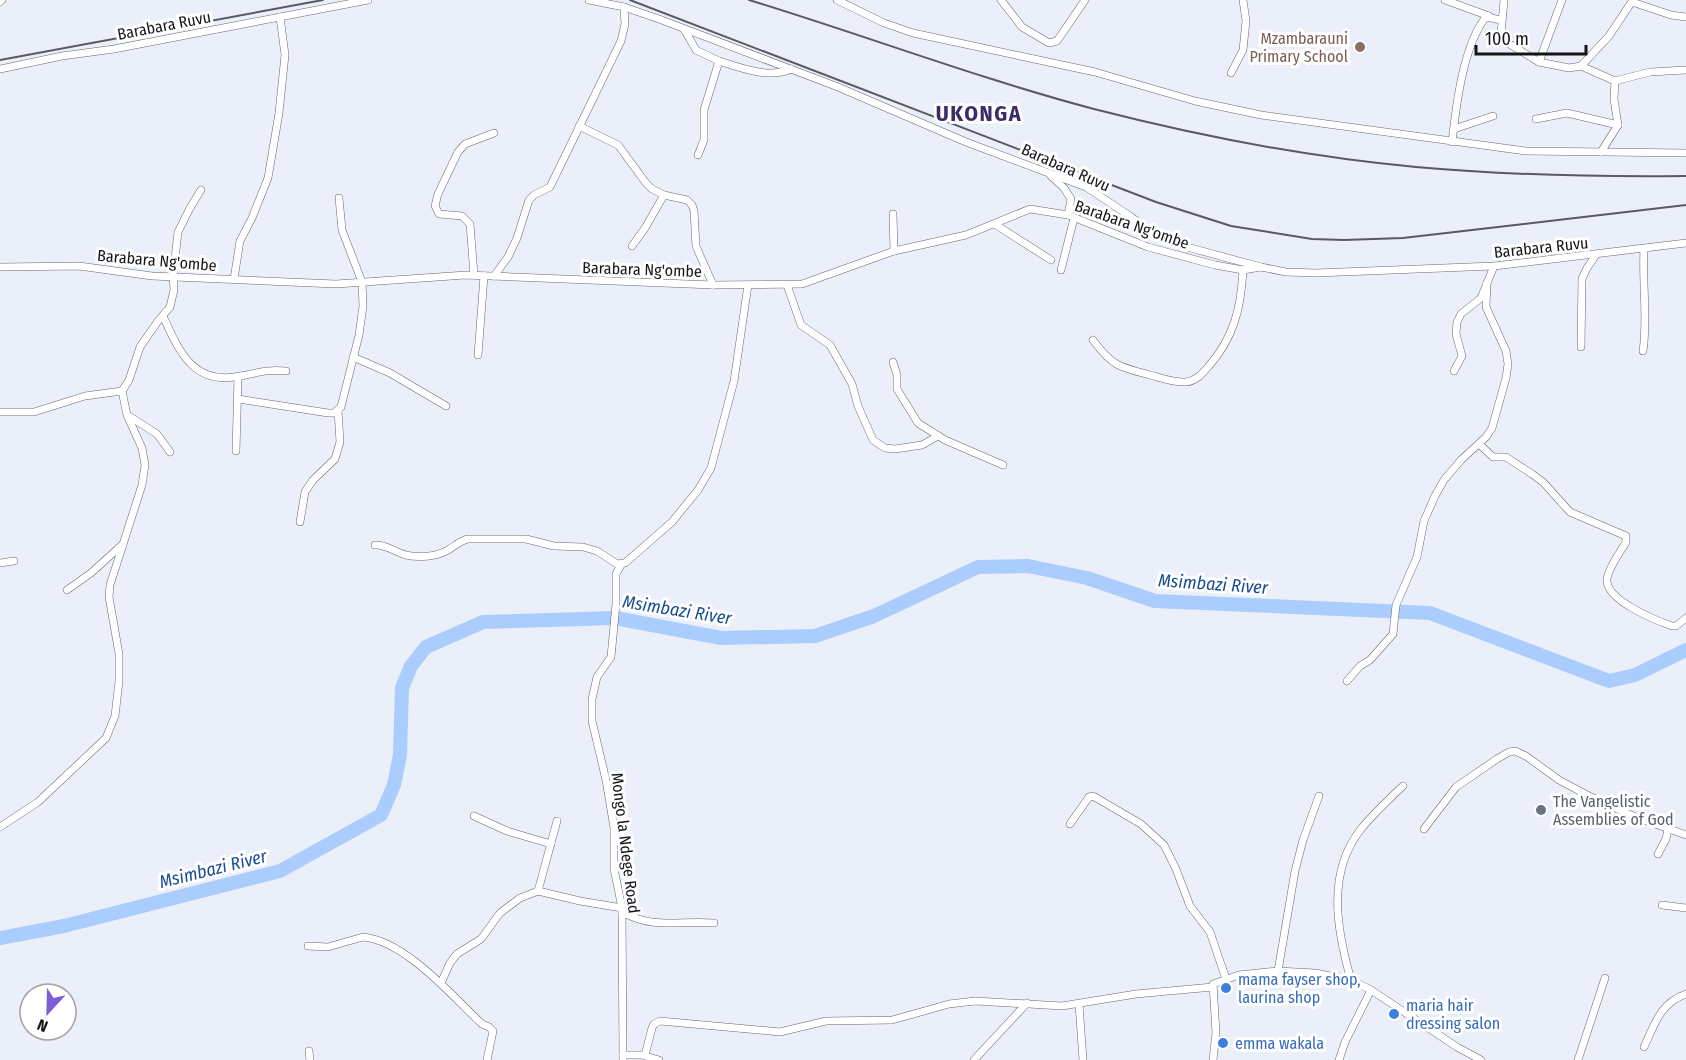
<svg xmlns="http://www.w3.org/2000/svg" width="1686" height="1060" viewBox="0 0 1686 1060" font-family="'Fira Sans Condensed',sans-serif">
<rect width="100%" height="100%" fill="#ebeffa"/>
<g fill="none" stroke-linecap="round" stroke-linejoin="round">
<polyline stroke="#aacdfe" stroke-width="14" points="0,938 64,926 280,871 381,815 394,785 400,755 402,688 411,666 426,647 483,622 615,618 721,638 815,636 874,616 978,567 1028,566 1087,578 1155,601 1430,613 1609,681 1635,675 1686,650"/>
<defs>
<g id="street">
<polyline points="589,0 624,7 659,19 838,87 966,142 1086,187 1130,216 1155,235 1187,247 1261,267 1286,272 1316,273 1494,266 1686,243"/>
<polyline points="837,0 884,23 913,33 1095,72 1195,101 1261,115 1526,151 1686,153"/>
<polyline points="1001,0 1022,27 1049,43 1057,41 1085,0"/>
<polyline points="1445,0 1489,16"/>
<polyline points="1504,0 1501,34 1503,40 1539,62 1569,68 1581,66 1615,81 1614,99 1618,125 1601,152"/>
<polyline points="0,2 2,0"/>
<polyline points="1632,2 1671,15 1686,17"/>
<polyline points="684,29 696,50 719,61 704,110 704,140 698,155"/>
<path d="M719,61C741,68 769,79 791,69"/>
<polyline points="1539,62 1562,0"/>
<polyline points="1581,66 1609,36 1633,0"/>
<polyline points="0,69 62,56 114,49 368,0"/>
<polyline points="1231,73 1243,50 1246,21 1243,0"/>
<polyline points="1615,81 1650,72 1686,70"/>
<polyline points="1536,119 1567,113 1618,125"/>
<polyline points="579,126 618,145 646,183 652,189 664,195 687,200 692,205 694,211 696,246 713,285"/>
<polyline points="1454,129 1493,116"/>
<path d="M1452,142C1456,107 1463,45 1486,17L1501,20"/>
<polyline points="1050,175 1064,188 1071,199 1068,215"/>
<polyline points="893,214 894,251"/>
<polyline points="996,225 1051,260"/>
<polyline points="632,246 645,228 664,195"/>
<polyline points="0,267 79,266 152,276 336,284 466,275 713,285 802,284 894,251 966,235 1030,209 1068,215 1148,247 1215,265 1243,270 1261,267"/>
<polyline points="1061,270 1074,218"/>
<polyline points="474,275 470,224 462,216 439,214 435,206 438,194 458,152 465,144 494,133"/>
<polyline points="494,276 508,257 517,238 529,200 534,195 550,187 621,41 625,24 624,7"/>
<polyline points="234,279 240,241 252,218 268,178 279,113 285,55 280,17"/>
<polyline points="787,285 801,325 830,345 852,384 858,406 873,440 885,448 895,449 922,445 938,436"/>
<path d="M163,316C179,351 193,386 240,376C258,373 267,369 286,371"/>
<path d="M1093,340C1112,366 1119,367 1150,375C1161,378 1174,383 1186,382C1196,381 1202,374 1208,367C1234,338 1241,308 1243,270"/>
<polyline points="1581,347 1582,279 1587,268 1596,255"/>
<path d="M1643,351C1648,318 1642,283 1644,250"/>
<polyline points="478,355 484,276"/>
<polyline points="353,357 390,373 446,406"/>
<polyline points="893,362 897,375 897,389 918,423 945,440 1003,465"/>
<polyline points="1454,371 1462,356 1456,334 1457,322 1461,314 1481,298 1494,266"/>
<polyline points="238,399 328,413 334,413 341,407 359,335 363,306 362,282 342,230 339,198"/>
<polyline points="0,412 34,412 85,396 122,391 129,380 140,347 158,321 170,307 174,290 173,276 178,232 190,208 201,190"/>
<polyline points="129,416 157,434 170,452"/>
<path d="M1479,444L1493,457H1506L1532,474L1543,482L1570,512L1626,536V542C1620,553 1609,566 1607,579C1605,600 1655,620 1672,626H1676L1686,618"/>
<polyline points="236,451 238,377"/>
<polyline points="300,522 305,492 313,480 335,459 340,442 338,411"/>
<path d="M375,545C386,544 394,552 406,555C418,558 436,557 448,550C455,546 459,541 468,539H526L554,546L583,547L597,551L617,564L625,563L672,522L698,490L711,468L734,381L748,285"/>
<polyline points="0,563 14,561"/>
<polyline points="621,565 616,574 616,604 611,657 597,677 592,699 592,721 606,780 614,828 614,869 622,908 623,1060"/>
<polyline points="67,590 91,573 123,544"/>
<polyline points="1347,681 1360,666 1370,660 1393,634 1396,605 1417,557 1424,521 1435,496 1444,480 1461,460 1486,437 1492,428 1506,378 1508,364 1506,351 1486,307 1487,282"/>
<polyline points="474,816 507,831 551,844"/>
<polyline points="1070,824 1089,797 1093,796 1141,824 1164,845 1176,869 1190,906 1210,932 1226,979"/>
<polyline points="0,827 38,802 106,738 115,716 119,681 119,654 109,597 110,585 142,485 145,465 142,448 127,415 122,391"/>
<polyline points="1424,829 1456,787 1497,759 1509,752 1515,751 1526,756 1559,780 1591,797 1633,816 1686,835"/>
<polyline points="1658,854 1666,839 1668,829"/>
<polyline points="538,891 557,821"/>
<polyline points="1662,905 1686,908"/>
<path d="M622,912C654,930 680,920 714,923"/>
<path d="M308,946L328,947L363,937C406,941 453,997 482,1024L489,1027L493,1031L487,1060"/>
<polyline points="1278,971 1295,871 1303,840 1319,796"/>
<path d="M1351,980C1337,931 1326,873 1361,829C1373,814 1388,800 1403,786"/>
<polyline points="441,983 450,963 457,954 481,939 500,913 520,898 538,891 580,901 622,908"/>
<polyline points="1079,1004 1083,1060"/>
<path d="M1644,1047C1655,1024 1660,1003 1686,994"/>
<polyline points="309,1051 310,1060"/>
<polyline points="623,1055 642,1055 659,1060"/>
<polyline points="645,1055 652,1028 654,1024 660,1021 780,1032 826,1021 892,1020 949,1004 975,1001 1062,1006 1136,994 1213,987"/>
<polyline points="974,1060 1027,1003"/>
<polyline points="1213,1060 1216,1033 1213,984 1239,975 1278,971 1315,973 1351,980 1371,990 1457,1047 1481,1060"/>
<polyline points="1339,1060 1345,1042 1371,990"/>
<polyline points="1578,1060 1605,978"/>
</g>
</defs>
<use href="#street" stroke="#656871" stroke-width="8"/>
<use href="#street" stroke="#fff" stroke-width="7"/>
<g stroke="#585a60" stroke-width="2">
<polyline points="630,0 1156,202 1231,226 1312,239 1344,240 1403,238 1686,205"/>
<path d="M749,0C864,35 977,78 1094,109C1199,136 1307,157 1416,167C1506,175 1596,177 1686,176"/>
<polyline points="0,60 323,0"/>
</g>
</g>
<circle fill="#8d6e63" stroke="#fff" stroke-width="2" cx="1360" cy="47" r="6"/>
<circle fill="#6b7280" stroke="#fff" stroke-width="2" cx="1541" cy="810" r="6"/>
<g fill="#3f7fe0" stroke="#fff" stroke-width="2">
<circle cx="1226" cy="988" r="6"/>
<circle cx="1394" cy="1014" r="6"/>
<circle cx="1223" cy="1043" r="6"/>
</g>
<g text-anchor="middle" stroke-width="6" stroke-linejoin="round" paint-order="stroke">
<g font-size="16" fill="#141519" stroke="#fff">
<text transform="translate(164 25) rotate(-11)" y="6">Barabara Ruvu</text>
<text transform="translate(1066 167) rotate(24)" y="6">Barabara Ruvu</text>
<text transform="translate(1132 224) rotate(19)" y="6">Barabara Ng'ombe</text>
<text transform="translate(1541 247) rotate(-6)" y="6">Barabara Ruvu</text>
<text transform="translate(157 260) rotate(5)" y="6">Barabara Ng'ombe</text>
<text transform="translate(642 269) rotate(2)" y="6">Barabara Ng'ombe</text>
<text transform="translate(626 843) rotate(83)" y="6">Mongo la Ndege Road</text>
</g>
<g font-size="16" fill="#785e54" stroke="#fff" text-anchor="end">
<text x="1348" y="44">Mzambarauni<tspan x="1348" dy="18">Primary School</tspan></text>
</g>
<g font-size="16" fill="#5b616d" stroke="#fff" text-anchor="start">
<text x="1553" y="807">The Vangelistic<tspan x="1553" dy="18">Assemblies of God</tspan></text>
</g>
<g font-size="16" fill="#366cbe" stroke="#fff" text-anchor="start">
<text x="1238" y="985">mama fayser shop,<tspan x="1238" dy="18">laurina shop</tspan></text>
<text x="1406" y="1011">maria hair<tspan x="1406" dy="18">dressing salon</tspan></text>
<text x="1235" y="1049">emma wakala</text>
</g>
<g font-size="18" font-style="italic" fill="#174d94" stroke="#fff">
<text transform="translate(1213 584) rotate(4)" y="6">Msimbazi River</text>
<text transform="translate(677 610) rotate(9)" y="6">Msimbazi River</text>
<text transform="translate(213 869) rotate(-14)" y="6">Msimbazi River</text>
</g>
<g font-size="22" font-weight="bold" letter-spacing="1.5" fill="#3c2c67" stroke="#fff">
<text x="979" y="121">UKONGA</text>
</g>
</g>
<g transform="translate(48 1012) rotate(202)"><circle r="28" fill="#ffffff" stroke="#a1a1a3" stroke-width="1.5"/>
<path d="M0-4.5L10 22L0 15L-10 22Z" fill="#7f5cd7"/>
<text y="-9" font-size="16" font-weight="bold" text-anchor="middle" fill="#141519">N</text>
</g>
<path d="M1476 45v9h110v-9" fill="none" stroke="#141519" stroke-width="3"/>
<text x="1485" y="45" font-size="18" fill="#141519" stroke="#ffffff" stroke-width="4.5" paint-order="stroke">100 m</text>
</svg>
